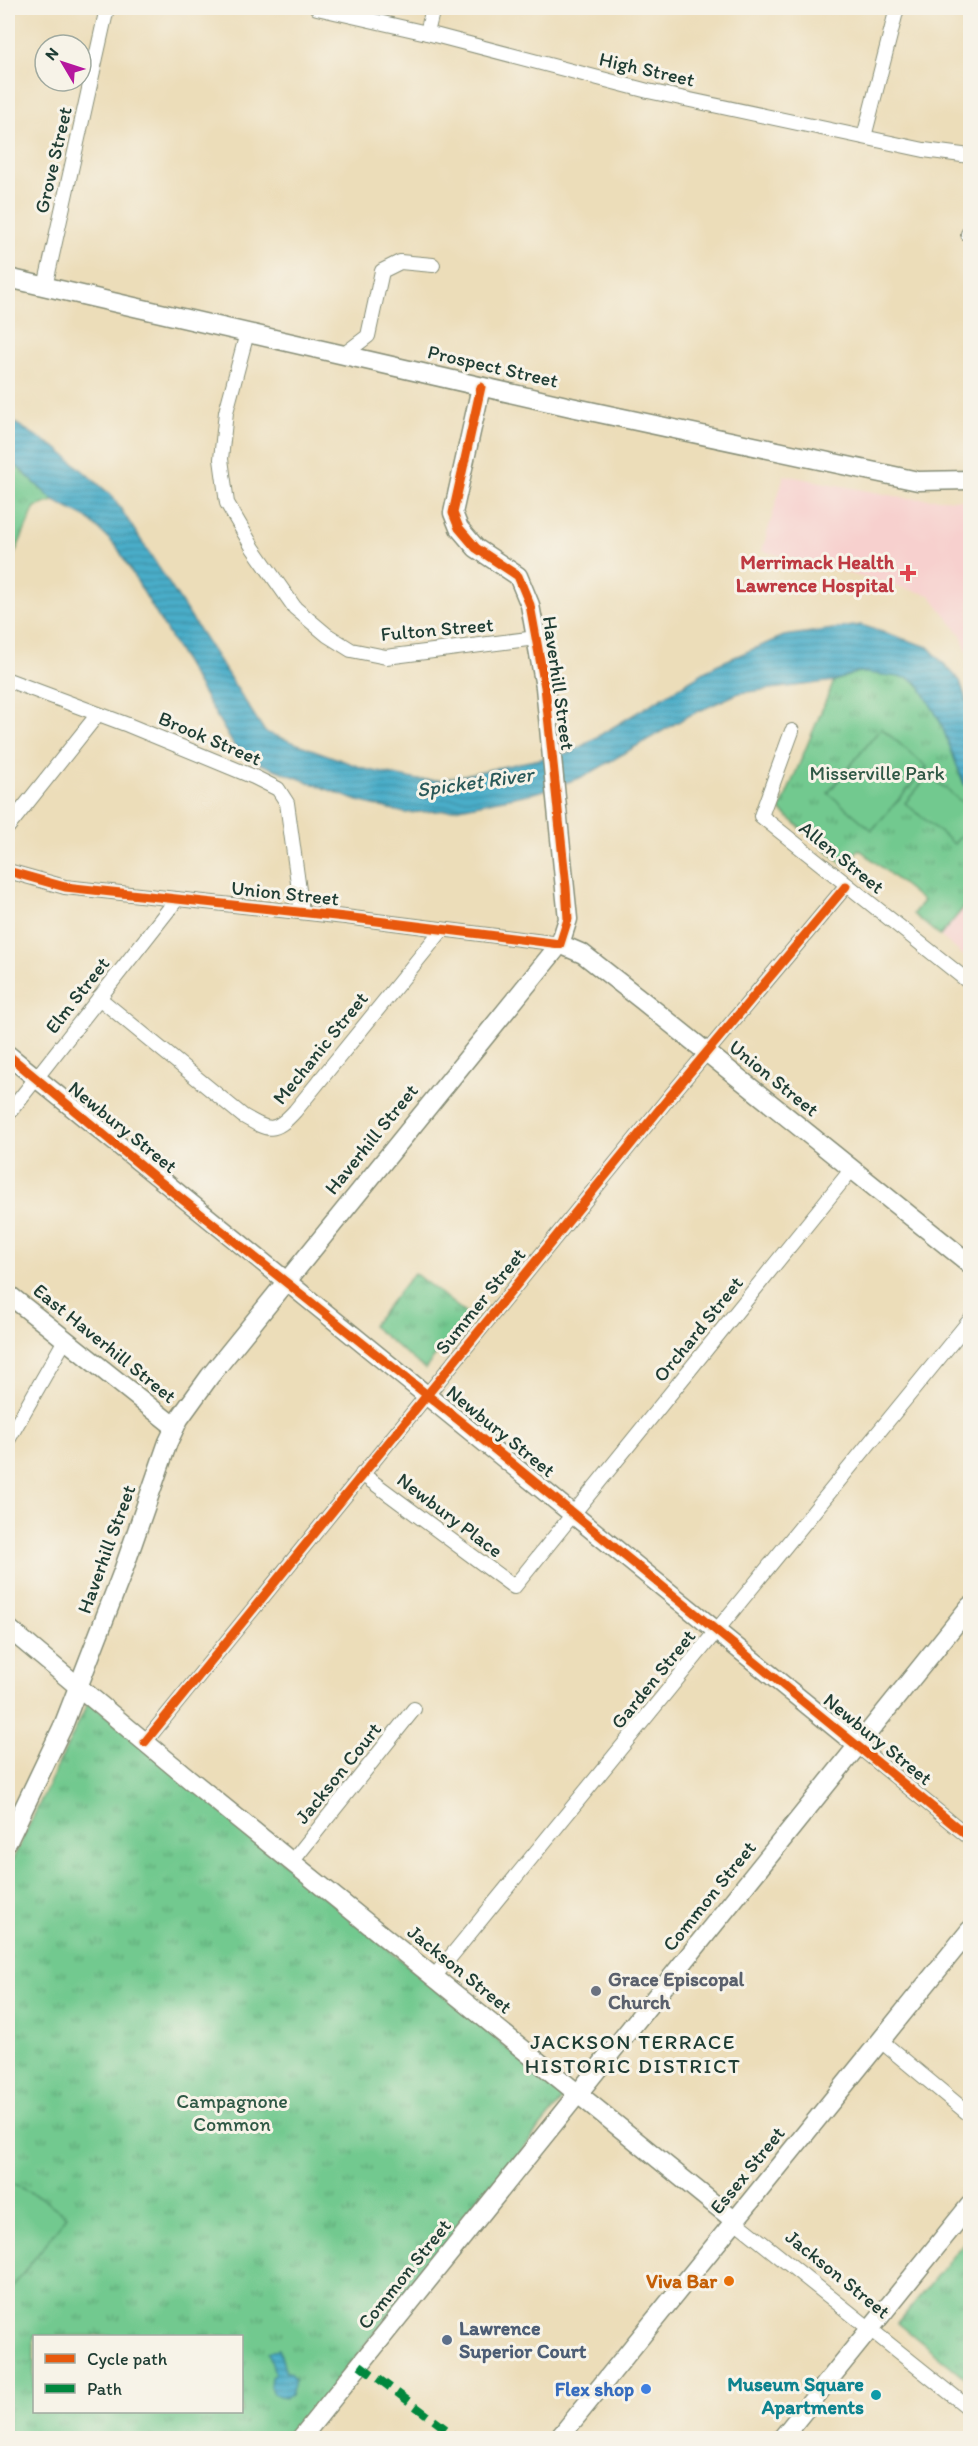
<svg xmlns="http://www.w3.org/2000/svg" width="978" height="2446" viewBox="0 0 978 2446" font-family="Itim,sans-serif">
<defs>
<pattern id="grass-tufts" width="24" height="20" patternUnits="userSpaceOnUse" patternTransform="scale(1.5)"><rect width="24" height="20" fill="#72c98f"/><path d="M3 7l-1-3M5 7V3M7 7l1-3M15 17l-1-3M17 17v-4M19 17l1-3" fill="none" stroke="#5da476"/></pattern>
<pattern id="water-rules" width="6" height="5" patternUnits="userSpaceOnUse" patternTransform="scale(1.5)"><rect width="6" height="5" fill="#4aadc9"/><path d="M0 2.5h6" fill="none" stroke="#3d8ea4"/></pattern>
</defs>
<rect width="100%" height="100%" fill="#f7f3e8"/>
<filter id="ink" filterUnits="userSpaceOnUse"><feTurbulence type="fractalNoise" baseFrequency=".0167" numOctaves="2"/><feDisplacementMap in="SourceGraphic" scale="12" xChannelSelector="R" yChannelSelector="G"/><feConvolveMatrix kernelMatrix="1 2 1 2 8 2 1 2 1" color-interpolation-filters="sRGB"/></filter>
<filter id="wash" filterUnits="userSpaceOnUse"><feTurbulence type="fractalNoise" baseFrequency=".008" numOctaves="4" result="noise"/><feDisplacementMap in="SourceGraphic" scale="24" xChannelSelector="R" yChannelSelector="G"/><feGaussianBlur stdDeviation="1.35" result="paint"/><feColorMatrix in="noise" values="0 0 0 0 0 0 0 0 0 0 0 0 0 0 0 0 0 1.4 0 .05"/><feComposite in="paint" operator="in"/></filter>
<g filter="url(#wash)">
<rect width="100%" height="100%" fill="#ecddb9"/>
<g fill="#f7d0ce">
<polygon points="784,475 906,498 970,500 970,660 961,635 930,595 762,551"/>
<polygon points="970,900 970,961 940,936"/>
</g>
<g fill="url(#grass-tufts)" stroke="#488362" stroke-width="1.5" fill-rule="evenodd">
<polygon points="8,458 54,501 35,507 8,569"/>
<path d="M858,672C874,674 894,673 909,678C932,686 955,761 964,784L970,790V858L968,861L970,863V900L940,936L913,914L923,901L859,849L844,865L780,810L834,681Z"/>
<polygon points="414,1273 468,1315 425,1369 372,1326"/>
<path d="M89,1701L565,2096L291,2438H8V1869ZM34,2336H242V2412H34Z"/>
<polygon points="970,2235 970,2382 898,2323"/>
</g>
<g fill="#72c98f" stroke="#488362" stroke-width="1.5">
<polygon points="881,728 927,767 872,830 828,793"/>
<polygon points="929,775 970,809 970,824 954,844 905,803"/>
<polygon points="8,2182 38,2196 67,2216 8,2293"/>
</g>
<g fill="url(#water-rules)" stroke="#34757e" stroke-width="1.5">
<polygon points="8,419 58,449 113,497 265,732 368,770 418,780 441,780 572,752 716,665 784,636 861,625 928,647 960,681 970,711 970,790 964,784 940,721 918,683 908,678 858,672 834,681 739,693 688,716 585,776 538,792 450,810 405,813 358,801 240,756 117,547 87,518 54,501 8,458"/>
<polygon points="279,2349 286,2372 289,2372 295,2380 291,2395 284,2398 274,2394 270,2385 271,2377 275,2373 268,2352"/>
</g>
</g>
<g filter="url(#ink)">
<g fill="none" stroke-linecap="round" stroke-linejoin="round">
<defs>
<g id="street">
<polyline points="317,8 427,33 648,91 924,150 970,156"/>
<polyline points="427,33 433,8"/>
<polyline points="864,137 897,8"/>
<polyline points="968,234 970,234"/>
<polyline points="45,287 107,8"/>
<polyline points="247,333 226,412 221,459 227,503 253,548 295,608 327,635 351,650 386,657 536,638"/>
<polyline points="343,355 368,336 382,271 400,262 433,265"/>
<polyline points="8,680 128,725 254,777 278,789 287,803 302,912"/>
<polyline points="792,731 761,816 970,983"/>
<polyline points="8,827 98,714"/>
<polyline points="8,871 65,887 345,917 560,944"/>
<path d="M99,998L243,1116C269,1131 274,1134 295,1111L442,930"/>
<polyline points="8,1114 177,899"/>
<polyline points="8,1440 65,1340"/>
<polyline points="362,1474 514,1587 852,1169"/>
<polyline points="145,1742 671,1095 846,886"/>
<polyline points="858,1746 970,1838"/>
<polyline points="292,1862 414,1709"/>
<polyline points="434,1977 970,1320"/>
<polyline points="881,2041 970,2115"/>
<polyline points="735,2221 970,2409"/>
</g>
<g id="secondary">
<polyline points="8,278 571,407 918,481 970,480"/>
<polyline points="560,944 583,954 643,1001 970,1264"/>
<polyline points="8,1055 858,1746"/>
<polyline points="8,1294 175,1427"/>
<polyline points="8,1628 188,1778 735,2221"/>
<polyline points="8,1841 63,1726 123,1571 168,1442 179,1419 210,1376 560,944 568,919 545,687 530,605 518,576 476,548 459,528 453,513 481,387"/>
<polyline points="301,2438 970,1606"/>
<polyline points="559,2438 970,1930"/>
<polyline points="782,2438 970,2205"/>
</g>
</defs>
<use href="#street" stroke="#868d76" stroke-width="16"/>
<use href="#secondary" stroke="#868d76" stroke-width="21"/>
<use href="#street" stroke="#fff" stroke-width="14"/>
<use href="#secondary" stroke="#fff" stroke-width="18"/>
<polyline stroke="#00873e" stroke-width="8" stroke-dasharray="15 8" stroke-linecap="butt" points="360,2365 458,2438"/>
<defs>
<g id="cycleway">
<polyline points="8,871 65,887 345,917 560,944 568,919 566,887 545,687 530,605 518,576 476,548 459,528 453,513 481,387"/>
<polyline points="8,1055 158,1180 466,1426 970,1838"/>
<polyline points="145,1742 671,1095 846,886"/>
</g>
</defs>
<use href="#cycleway" stroke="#f7f3e8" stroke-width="13"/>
<use href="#cycleway" stroke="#e8590c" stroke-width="9"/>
</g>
</g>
<path fill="#e0444e" stroke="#f7f3e8" stroke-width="2" d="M905 564h6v6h6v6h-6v6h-6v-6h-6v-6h6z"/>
<circle fill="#6b7280" stroke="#f7f3e8" stroke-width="2" cx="596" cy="1991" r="6"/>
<circle fill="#e8710a" stroke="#f7f3e8" stroke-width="2" cx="729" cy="2281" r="6"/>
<circle fill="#5c6f8a" stroke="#f7f3e8" stroke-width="2" cx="447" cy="2340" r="6"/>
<circle fill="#3f7fe0" stroke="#f7f3e8" stroke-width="2" cx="646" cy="2389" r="6"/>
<circle fill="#0f9aa8" stroke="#f7f3e8" stroke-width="2" cx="876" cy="2395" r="6"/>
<g text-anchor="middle" stroke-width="6" stroke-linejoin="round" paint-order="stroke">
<g font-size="20" fill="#1f3d34" stroke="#f7f3e8">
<text transform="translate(647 69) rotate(13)" y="7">High Street</text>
<text transform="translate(53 160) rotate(-77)" y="7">Grove Street</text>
<text transform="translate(493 366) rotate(13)" y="7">Prospect Street</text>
<text transform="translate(437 629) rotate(-5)" y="7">Fulton Street</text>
<text transform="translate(559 683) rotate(82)" y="7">Haverhill Street</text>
<text transform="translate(210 738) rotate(23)" y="7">Brook Street</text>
<text transform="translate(842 857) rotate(39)" y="7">Allen Street</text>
<text transform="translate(285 893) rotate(6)" y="7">Union Street</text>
<text transform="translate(77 995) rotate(-52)" y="7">Elm Street</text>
<text transform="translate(320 1048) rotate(-51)" y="7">Mechanic Street</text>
<text transform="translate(774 1078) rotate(39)" y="7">Union Street</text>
<text transform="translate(123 1127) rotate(39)" y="7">Newbury Street</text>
<text transform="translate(371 1139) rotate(-51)" y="7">Haverhill Street</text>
<text transform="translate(480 1301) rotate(-51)" y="7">Summer Street</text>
<text transform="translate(698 1329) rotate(-51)" y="7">Orchard Street</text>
<text transform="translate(105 1343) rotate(39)" y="7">East Haverhill Street</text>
<text transform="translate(501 1431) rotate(39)" y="7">Newbury Street</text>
<text transform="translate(450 1515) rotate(37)" y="7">Newbury Place</text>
<text transform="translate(106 1549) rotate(-70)" y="7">Haverhill Street</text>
<text transform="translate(653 1679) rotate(-51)" y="7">Garden Street</text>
<text transform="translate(878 1739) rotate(39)" y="7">Newbury Street</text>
<text transform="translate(338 1773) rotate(-51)" y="7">Jackson Court</text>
<text transform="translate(709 1896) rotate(-51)" y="7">Common Street</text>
<text transform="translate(460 1969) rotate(39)" y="7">Jackson Street</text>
<text transform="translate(747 2170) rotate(-51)" y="7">Essex Street</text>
<text transform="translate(404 2274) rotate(-51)" y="7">Common Street</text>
<text transform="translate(838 2274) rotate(39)" y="7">Jackson Street</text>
</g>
<g font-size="20" font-weight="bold" fill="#be3a42" stroke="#f7f3e8" text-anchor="end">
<text x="894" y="569">Merrimack Health<tspan x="894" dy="23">Lawrence Hospital</tspan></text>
</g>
<g font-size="20" fill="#305946" stroke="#f7f3e8">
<text x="877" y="780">Misserville Park</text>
<text x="232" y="2108">Campagnone<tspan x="232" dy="23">Common</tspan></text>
</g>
<g font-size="20" font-weight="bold" fill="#5b616d" stroke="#f7f3e8" text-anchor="start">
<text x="608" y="1986">Grace Episcopal<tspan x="608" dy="23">Church</tspan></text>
</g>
<g font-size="20" font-weight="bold" fill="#c56008" stroke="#f7f3e8" text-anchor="end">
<text x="717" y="2288">Viva Bar</text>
</g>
<g font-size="20" font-weight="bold" fill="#4e5e75" stroke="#f7f3e8" text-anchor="start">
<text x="459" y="2335">Lawrence<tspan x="459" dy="23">Superior Court</tspan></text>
</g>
<g font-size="20" font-weight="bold" fill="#0d838f" stroke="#f7f3e8" text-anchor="end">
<text x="864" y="2391">Museum Square<tspan x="864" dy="23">Apartments</tspan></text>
</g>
<g font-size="20" font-weight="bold" fill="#366cbe" stroke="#f7f3e8" text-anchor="end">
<text x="634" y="2396">Flex shop</text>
</g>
<g font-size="21" font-style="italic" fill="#2a5959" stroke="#f7f3e8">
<text transform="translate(475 782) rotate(-8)" y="7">Spicket River</text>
</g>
<g font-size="21" letter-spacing="1.5" fill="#1f3d34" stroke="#f7f3e8">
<text x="633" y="2049">JACKSON TERRACE<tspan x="633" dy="24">HISTORIC DISTRICT</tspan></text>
</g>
</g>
<rect width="978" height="2446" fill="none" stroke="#f7f3e8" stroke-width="30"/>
<rect x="33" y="2335" width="210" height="78" fill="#f7f3e8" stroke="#a1aaa0" stroke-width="1.5"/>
<rect x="45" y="2354" width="30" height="9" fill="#e8590c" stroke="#a1aaa0" stroke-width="1.5"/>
<text x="87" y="2365" font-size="18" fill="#1f3d34">Cycle path</text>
<rect x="45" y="2384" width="30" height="9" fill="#00873e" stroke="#a1aaa0" stroke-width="1.5"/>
<text x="87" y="2395" font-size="18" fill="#1f3d34">Path</text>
<g transform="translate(63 63) rotate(309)"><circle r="28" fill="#f7f3e8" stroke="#a1aaa0" stroke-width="1.5"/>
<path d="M0-4.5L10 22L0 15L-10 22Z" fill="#b5179e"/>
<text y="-9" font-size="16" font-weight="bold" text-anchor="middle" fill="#1f3d34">N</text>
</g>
</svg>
